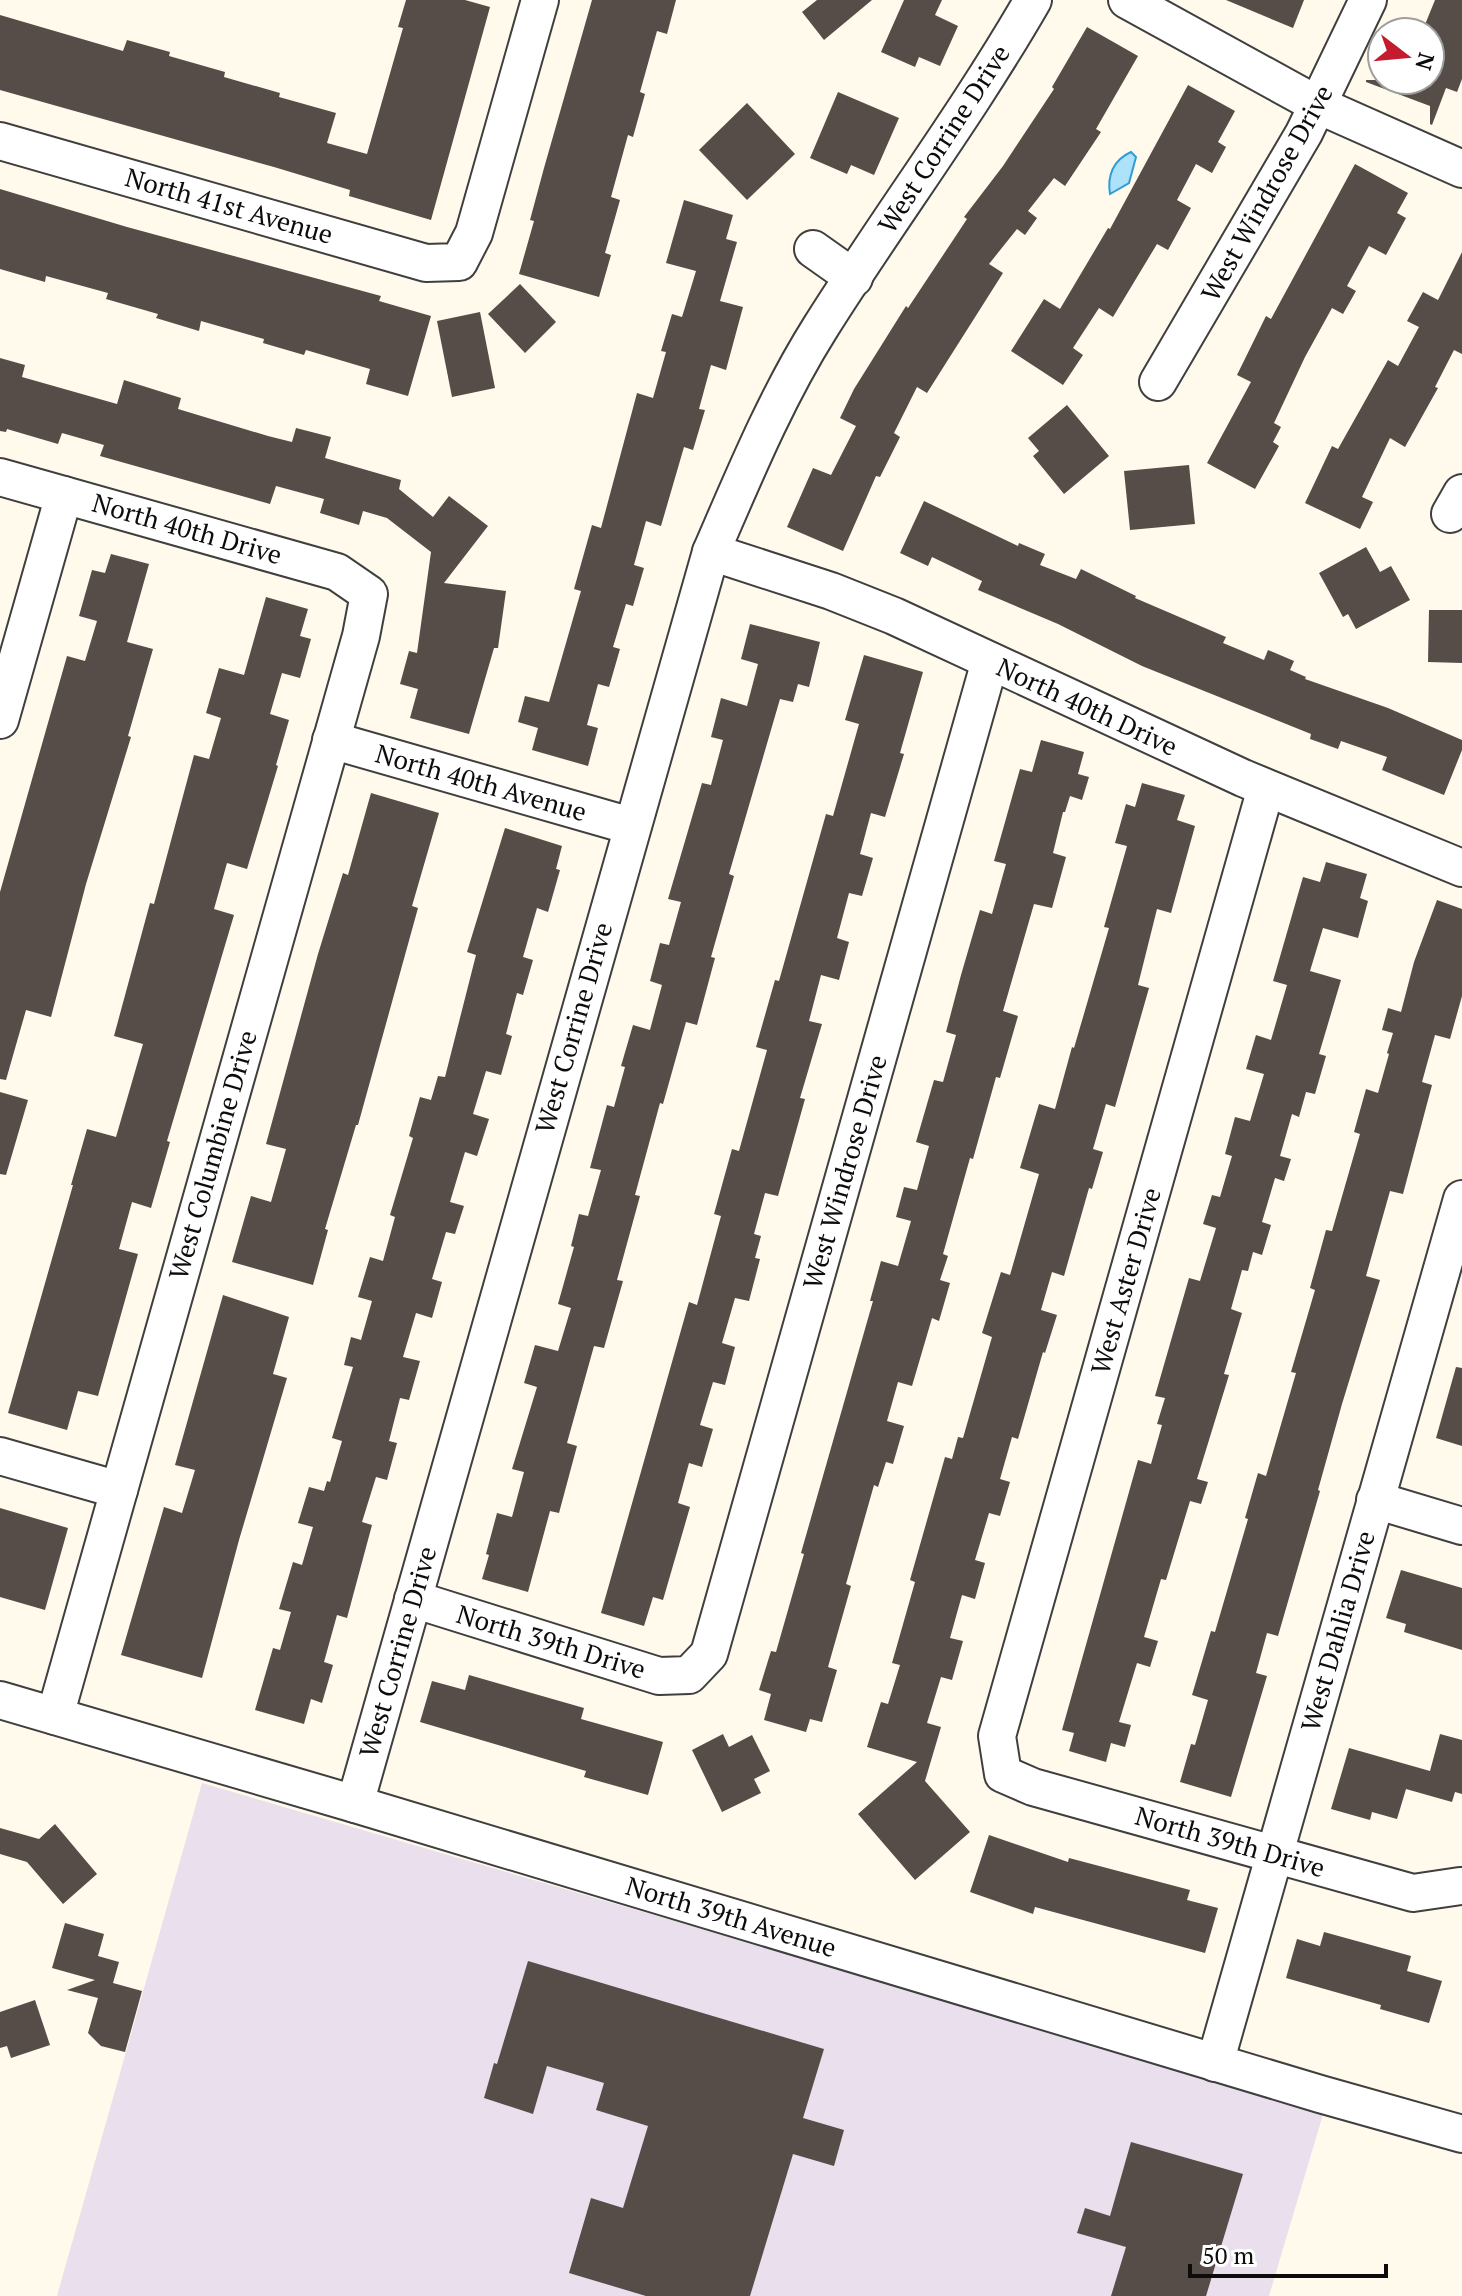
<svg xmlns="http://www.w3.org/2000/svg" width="1462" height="2296" viewBox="0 0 1462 2296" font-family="'PT Serif',serif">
<rect width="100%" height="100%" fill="#fffaeb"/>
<polygon fill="#eadfec" points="202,1783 1324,2111 1269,2296 57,2296"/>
<path fill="#ace2fa" stroke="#2e9dd6" stroke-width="2" d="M1131,152L1136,157L1129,183L1110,194C1107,176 1113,160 1131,152Z"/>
<g fill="#564c48">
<polygon points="406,0 465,0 490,7 431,220 349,196 350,190 274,167 0,90 0,15 123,51 127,40 170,52 169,56 225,72 224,77 280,93 279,97 336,113 327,143 367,154 403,28 398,27"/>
<polygon points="592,0 676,0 667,34 657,31 640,92 645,94 633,137 628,135 611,197 620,200 605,253 611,255 599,297 519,274 534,221 530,220 544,168"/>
<polygon points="817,0 872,0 824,40 802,12"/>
<polygon points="904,0 942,0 935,15 958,26 940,66 919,57 915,67 881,52"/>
<polygon points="1226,0 1304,0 1293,28"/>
<polygon points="1435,0 1462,0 1462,79 1457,92 1446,88 1432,125 1430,124 1430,106 1366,82 1366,80 1430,80 1430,32 1422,32"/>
<polygon points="1087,27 1138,56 1096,129 1101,132 1065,186 1054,178 1028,211 1037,218 1025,235 1017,229 989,264 1003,273 927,393 917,387 894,433 900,437 880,477 876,476 843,551 787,527 813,468 831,475 856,426 840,418 854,389 906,306 908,308 967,219 964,217 1003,166 1054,89 1052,87"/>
<polygon points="1188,85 1235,111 1218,142 1226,147 1212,173 1196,164 1177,200 1191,208 1168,250 1157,244 1113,317 1099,308 1073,348 1083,355 1063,385 1011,351 1044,299 1060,309 1108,228 1110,229"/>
<polygon points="838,92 899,118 874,175 851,165 847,174 810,158"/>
<polygon points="747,103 795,154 747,200 699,150"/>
<polygon points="1355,164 1408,193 1397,213 1406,218 1386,255 1369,246 1347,286 1356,291 1343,314 1332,308 1305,357 1274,423 1281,427 1273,442 1279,446 1255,489 1207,463 1251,382 1237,375 1266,316 1271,319"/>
<polygon points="0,189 127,227 381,296 379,301 431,316 408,396 366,384 370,369 306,350 304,355 263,343 264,339 201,321 199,331 156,318 158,314 106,299 108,293 46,276 45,282 0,269"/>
<polygon points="684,200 733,215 726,239 737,242 720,301 743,307 726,370 711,365 699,409 705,410 693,450 684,447 661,526 646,521 634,565 644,568 633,606 626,604 613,647 620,649 609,687 598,684 587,725 598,728 588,766 532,750 538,728 518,722 525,696 549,702 581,591 574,589 592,525 601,528 637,393 653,398 666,352 661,351 672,314 682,317 696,271 666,263"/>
<polygon points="1462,252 1462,354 1454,350 1435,387 1438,388 1405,447 1390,438 1362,497 1373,502 1360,529 1305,503 1332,446 1338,449 1388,360 1398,366 1419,327 1407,321 1423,292 1438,300"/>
<polygon points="520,284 556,322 525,353 488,314"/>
<polygon points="480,312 495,388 452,397 437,321"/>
<polygon points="0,358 25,365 22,377 117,404 124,380 181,398 178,409 268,436 292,442 296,428 331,437 325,458 401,480 399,489 433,517 449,496 488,526 444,583 506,591 498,648 494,648 469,734 410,718 418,689 400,684 409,651 417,653 431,552 387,518 363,511 359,525 320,513 324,499 276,486 270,504 100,456 104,445 62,433 58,444 7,429 6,432 0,431"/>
<polygon points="1067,405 1109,456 1064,494 1033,456 1039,451 1028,438"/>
<polygon points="1189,465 1195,524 1130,530 1124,471"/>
<polygon points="924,501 1018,546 1019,543 1045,554 1040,565 1076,579 1081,569 1136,596 1135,598 1226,637 1223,643 1264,660 1268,650 1294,661 1290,670 1306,677 1305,679 1388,708 1462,740 1462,750 1444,795 1382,770 1387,757 1341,741 1338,749 1310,739 1311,734 1142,666 1058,624 978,590 982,581 932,557 928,566 900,553"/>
<polygon points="1366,547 1380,572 1391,566 1410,600 1356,629 1348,614 1343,617 1319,573"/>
<polygon points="111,554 149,564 127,642 153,649 128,736 131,737 86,884 51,1017 26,1010 6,1080 0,1079 0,892 67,656 85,661 97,621 79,616 92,570 105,573"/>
<polygon points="266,597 308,609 300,636 311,639 300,678 282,673 270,714 289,720 276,765 278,766 247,869 227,863 214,909 234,915 167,1141 170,1142 151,1208 132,1202 119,1249 138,1254 98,1396 78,1391 67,1430 8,1413 73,1185 71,1185 87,1129 116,1137 143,1044 114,1036 150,903 154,904 194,755 209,759 221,718 206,713 219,668 244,675"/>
<polygon points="1429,610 1462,610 1462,663 1428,662"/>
<polygon points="750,624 820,642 809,687 798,684 793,702 780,699 729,874 734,876 711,957 715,958 697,1025 686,1022 663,1104 660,1103 635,1195 640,1196 617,1280 623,1281 604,1348 594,1346 567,1443 577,1446 559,1513 550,1511 528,1592 482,1579 489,1555 486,1554 497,1513 512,1517 524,1472 512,1469 537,1387 524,1383 535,1345 558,1351 571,1308 558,1304 574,1247 571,1246 579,1214 588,1216 601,1170 590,1168 607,1105 614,1107 625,1067 621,1066 633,1025 650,1030 662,985 650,981 660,943 669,945 681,902 668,899 702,783 711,785 723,740 711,737 721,698 747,706 758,664 741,659"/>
<polygon points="864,655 923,672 900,753 904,754 885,817 871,813 860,854 873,858 862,896 849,893 837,938 849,942 839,980 821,975 809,1021 822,1024 800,1098 805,1099 778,1196 765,1193 754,1234 761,1236 755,1258 760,1259 749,1301 735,1298 722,1343 735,1347 725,1385 713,1382 700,1425 713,1429 702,1467 689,1463 678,1503 690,1507 663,1600 653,1597 644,1626 601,1613 689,1302 697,1305 721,1216 714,1214 732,1149 739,1151 767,1050 756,1047 775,980 779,981 826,814 833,816 859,724 845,720"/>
<polygon points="1041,740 1084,752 1078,774 1089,777 1082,800 1070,796 1065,812 1063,812 1053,853 1066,857 1052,908 1034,904 1003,1011 1018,1016 1000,1078 996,1077 973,1159 970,1158 943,1254 948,1256 940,1280 950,1283 939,1321 932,1318 912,1386 898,1382 887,1421 904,1426 893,1464 886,1462 878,1487 874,1485 846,1584 851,1586 828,1667 837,1670 822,1722 810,1719 806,1732 764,1720 771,1694 759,1690 771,1651 776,1652 804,1554 801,1553 873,1301 870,1301 881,1261 898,1266 911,1221 896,1217 904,1187 917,1190 929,1146 916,1142 934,1080 943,1082 956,1035 946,1032 961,975 980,910 992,914 1006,864 994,861 1020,769 1032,772"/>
<polygon points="1142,783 1185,795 1177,820 1195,826 1171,913 1157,909 1138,985 1149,988 1115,1107 1106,1104 1093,1149 1103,1152 1092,1189 1089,1188 1064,1276 1052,1272 1041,1310 1057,1315 1045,1353 1043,1352 1018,1439 1012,1437 1000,1479 1010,1482 1000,1516 989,1513 975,1560 985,1563 975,1599 962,1595 950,1638 963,1641 952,1680 941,1677 927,1723 941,1727 925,1781 970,1832 915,1880 858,1814 917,1762 867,1747 881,1702 888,1704 900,1665 892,1663 915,1582 910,1580 945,1457 952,1459 958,1437 963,1438 992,1337 982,1333 1001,1272 1010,1275 1039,1174 1020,1168 1039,1104 1055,1109 1072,1047 1074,1048 1109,928 1104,927 1127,846 1115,843 1126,804 1135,807"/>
<polygon points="371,793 439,813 412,906 418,908 358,1125 356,1125 325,1229 328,1230 313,1285 232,1262 251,1196 271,1202 286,1149 266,1144 318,954 343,873 348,875"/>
<polygon points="505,828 562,846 556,869 560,870 548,912 537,908 523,957 533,960 523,995 517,993 506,1034 512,1036 501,1075 486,1071 473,1114 489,1119 477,1156 465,1152 450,1202 464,1206 455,1234 446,1232 432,1279 442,1282 432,1318 416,1313 403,1357 420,1361 409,1400 400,1398 389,1441 397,1443 387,1480 376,1477 362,1522 372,1525 347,1618 337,1615 324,1662 333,1665 322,1703 311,1699 304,1724 255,1710 273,1648 280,1650 291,1612 279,1609 293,1562 302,1565 313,1527 298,1523 309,1487 324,1491 327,1481 330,1482 342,1441 332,1438 353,1367 344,1365 351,1337 361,1340 372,1301 358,1297 370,1257 383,1261 395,1217 390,1215 413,1138 409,1136 420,1097 431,1100 438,1076 445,1077 476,955 467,952"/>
<polygon points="1326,862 1367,874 1360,898 1368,901 1358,938 1323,928 1310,971 1341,980 1319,1054 1326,1056 1315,1094 1306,1092 1299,1117 1292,1114 1280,1156 1291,1159 1284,1181 1275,1178 1262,1222 1271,1225 1262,1255 1253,1252 1248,1271 1242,1270 1231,1309 1242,1313 1224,1374 1229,1375 1197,1479 1208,1482 1201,1504 1190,1501 1166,1580 1161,1579 1144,1637 1158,1641 1150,1667 1137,1663 1119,1722 1131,1725 1125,1747 1111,1743 1106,1762 1069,1751 1074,1733 1062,1730 1138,1460 1151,1464 1162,1425 1157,1424 1165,1398 1155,1396 1189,1278 1200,1281 1216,1228 1203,1224 1212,1195 1220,1197 1232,1156 1225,1154 1235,1117 1250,1121 1264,1074 1246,1069 1256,1035 1271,1040 1287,985 1273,981 1303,877 1320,882"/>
<polygon points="1437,900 1462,909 1462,996 1450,1039 1435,1035 1422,1082 1432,1085 1403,1194 1390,1191 1366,1276 1380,1280 1342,1404 1318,1490 1320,1491 1278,1636 1267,1633 1256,1673 1267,1676 1231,1797 1180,1782 1191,1744 1195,1745 1208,1700 1192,1695 1211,1631 1215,1632 1248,1519 1245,1518 1258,1473 1266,1476 1296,1373 1291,1372 1315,1290 1310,1288 1326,1230 1332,1231 1360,1134 1354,1132 1366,1089 1378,1093 1389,1054 1387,1053 1393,1033 1382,1030 1388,1008 1401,1012 1414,962"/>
<polygon points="0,1092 28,1100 6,1175 0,1174"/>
<polygon points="223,1295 289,1317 273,1374 287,1378 239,1540 202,1678 121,1655 164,1507 182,1513 195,1470 175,1465"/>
<polygon points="1456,1367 1462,1368 1462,1446 1436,1438"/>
<polygon points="0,1508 68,1528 45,1610 0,1597"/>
<polygon points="1401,1570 1462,1588 1462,1650 1404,1632 1406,1624 1386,1618"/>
<polygon points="469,1675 584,1708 581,1719 663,1742 648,1795 584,1777 586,1771 420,1722 432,1681 465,1690"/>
<polygon points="723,1734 729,1747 752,1735 770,1771 754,1779 761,1793 722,1812 692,1750"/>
<polygon points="1440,1734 1462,1740 1462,1794 1455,1792 1452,1802 1406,1789 1397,1819 1372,1812 1370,1820 1331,1809 1349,1748 1430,1771"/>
<polygon points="55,1824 97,1874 63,1904 27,1862 0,1854 0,1828 39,1839"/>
<polygon points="989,1835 1068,1862 1069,1858 1190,1890 1187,1900 1218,1908 1205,1953 1035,1907 1033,1914 970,1892"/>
<polygon points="65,1923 104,1934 98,1956 119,1962 113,1983 142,1991 125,2052 101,2046 88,2033 98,1998 67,1990 95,1980 52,1968"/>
<polygon points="1324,1932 1411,1956 1407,1971 1442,1981 1429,2023 1380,2009 1381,2005 1286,1978 1297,1939 1320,1946"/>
<polygon points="528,1961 824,2049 803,2118 844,2130 834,2166 793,2154 750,2296 646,2296 569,2273 591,2198 623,2208 648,2126 596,2110 604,2083 547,2066 533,2114 484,2098 494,2063 497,2064"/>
<polygon points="35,2000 50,2045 11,2058 7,2046 0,2048 0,2012"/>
<polygon points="1131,2142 1243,2174 1206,2296 1111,2296 1126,2247 1077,2233 1085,2208 1110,2216"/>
</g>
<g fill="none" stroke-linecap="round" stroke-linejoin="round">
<defs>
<g id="minor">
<polyline points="1127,0 1318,105 1462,169"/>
<polyline points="0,141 426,263 459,262 474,233 540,0"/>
<polyline points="813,249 854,278"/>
<polyline points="1158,382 1304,133 1368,0"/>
<polyline points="0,477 337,572 369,594 361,636 55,1716"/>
<polyline points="1450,514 1462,493"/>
<polyline points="711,552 831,591 894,616 1243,778 1462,868"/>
<polyline points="0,720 64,495"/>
<polyline points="331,740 631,826"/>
<polyline points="1266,788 997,1736 1003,1774 1033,1787 1413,1893 1460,1886"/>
<polyline points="0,1456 119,1490"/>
<polyline points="1375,1500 1462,1526"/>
<polyline points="413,1599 659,1676 689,1675 709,1654 990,661"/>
<polyline points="0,1700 355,1804 1320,2094 1462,2134"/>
<path d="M355,1804L711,552C744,476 776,398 820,328C889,218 968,113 1033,0"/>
<polyline points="1215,2063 1462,1199"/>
</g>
</defs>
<use href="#minor" stroke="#3f3f3f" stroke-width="40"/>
<use href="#minor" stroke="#fff" stroke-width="36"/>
</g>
<g text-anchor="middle" stroke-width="8" stroke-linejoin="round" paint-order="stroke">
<g font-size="26" fill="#0c0c0c" stroke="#fff">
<text transform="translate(944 139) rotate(-57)" y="9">West Corrine Drive</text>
<text transform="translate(1267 193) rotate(-61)" y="9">West Windrose Drive</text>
<text transform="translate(229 206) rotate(16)" y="9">North 41st Avenue</text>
<text transform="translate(187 529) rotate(16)" y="9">North 40th Drive</text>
<text transform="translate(1087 707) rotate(25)" y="9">North 40th Drive</text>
<text transform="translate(481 783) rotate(16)" y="9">North 40th Avenue</text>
<text transform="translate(574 1028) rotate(-74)" y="9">West Corrine Drive</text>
<text transform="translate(213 1155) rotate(-74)" y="9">West Columbine Drive</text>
<text transform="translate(845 1172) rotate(-74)" y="9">West Windrose Drive</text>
<text transform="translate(1126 1281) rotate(-74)" y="9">West Aster Drive</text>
<text transform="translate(1338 1631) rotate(-74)" y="9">West Dahlia Drive</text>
<text transform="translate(551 1642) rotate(17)" y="9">North 39th Drive</text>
<text transform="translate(398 1652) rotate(-74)" y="9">West Corrine Drive</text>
<text transform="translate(1230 1842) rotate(16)" y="9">North 39th Drive</text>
<text transform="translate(731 1917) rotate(17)" y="9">North 39th Avenue</text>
</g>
</g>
<g transform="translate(1406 56) rotate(106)"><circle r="38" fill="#ffffff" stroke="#9e9e9e" stroke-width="2"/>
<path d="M0-6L14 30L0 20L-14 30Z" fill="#c51b2e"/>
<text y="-12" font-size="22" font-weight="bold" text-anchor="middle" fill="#0c0c0c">N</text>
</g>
<path d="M1190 2264v12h196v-12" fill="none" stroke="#0c0c0c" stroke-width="4"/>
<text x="1202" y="2264" font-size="24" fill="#0c0c0c" stroke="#ffffff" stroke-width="6" paint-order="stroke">50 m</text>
</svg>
